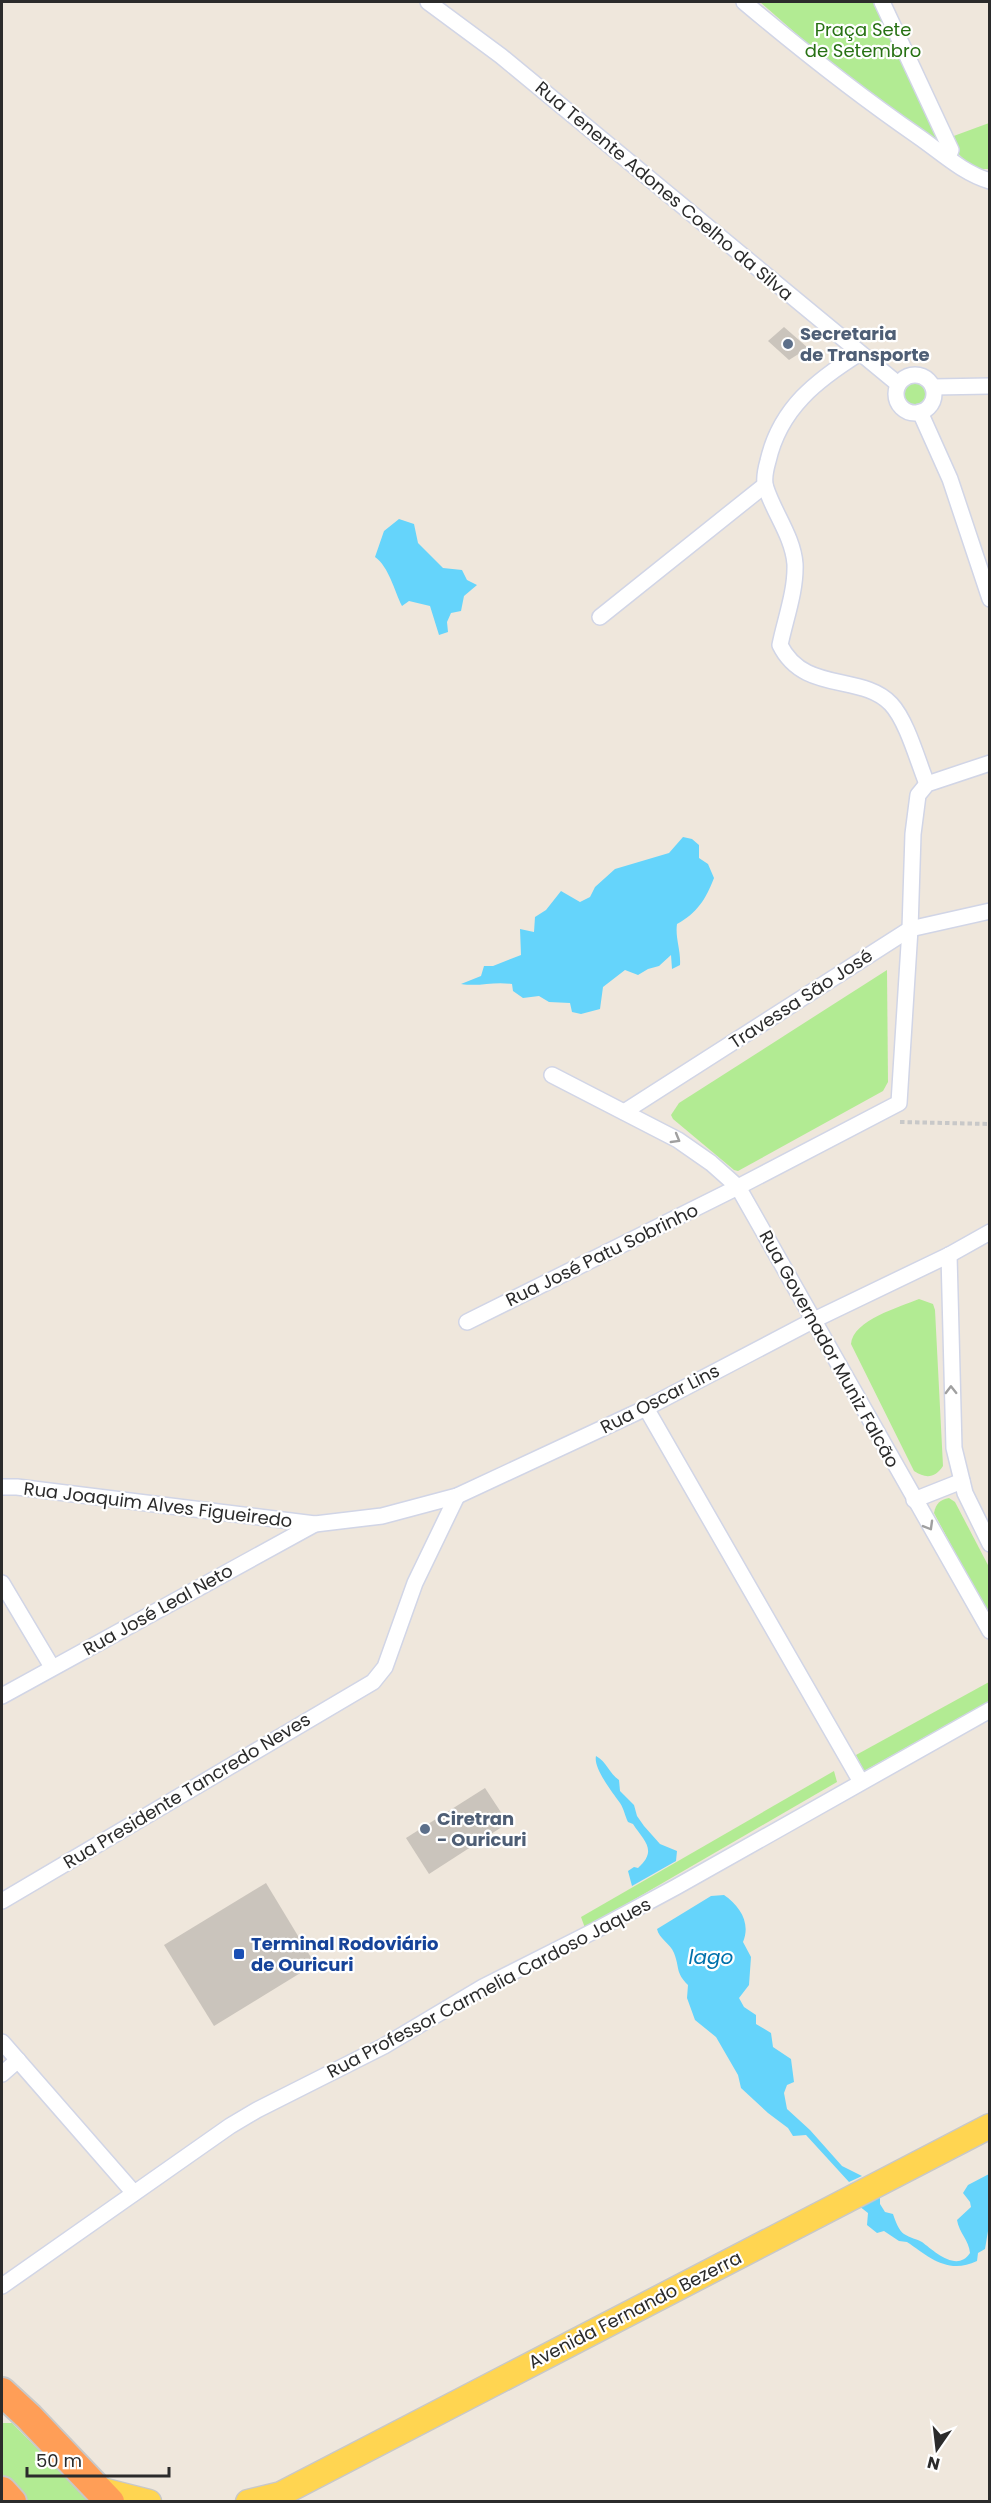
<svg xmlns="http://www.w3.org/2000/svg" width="991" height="2503" viewBox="0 0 991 2503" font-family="Poppins,sans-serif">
<rect width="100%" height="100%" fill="#efe7dc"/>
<g fill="#b2eb93">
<polygon points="760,2 888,2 951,137 989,123 989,169 973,169 954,149 951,150 872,100"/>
<circle cx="915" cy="394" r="11"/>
<polygon points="887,970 888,1082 883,1091 738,1171 734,1170 673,1119 671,1115 679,1103"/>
<path d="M919,1299L933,1304L935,1310L943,1466C935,1478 926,1479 914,1471L851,1344C853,1320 900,1307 919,1299Z"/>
<path d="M949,1498L955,1502L989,1567V1616L934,1513C936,1503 940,1500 949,1498Z"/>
<polygon points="989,1682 989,1701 864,1771 856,1755"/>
<polygon points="834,1771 837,1782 585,1928 581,1917"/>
<polygon points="2,2423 12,2423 89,2501 24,2501 2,2478"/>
</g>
<g fill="#65d4fb">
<path d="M399,519L414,524L418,543L443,568L462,570L467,580L477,585L464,596L461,611L451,613L447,622L448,632L439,635L430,606L409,601L402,606C394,590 389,567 375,557L384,531Z"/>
<path d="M683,837L692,839L699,845V858L708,864L714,878C706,899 697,913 677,924C675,938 681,950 680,965L672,969L671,955L659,966L648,969L638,975L625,970L603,987L600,1009L581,1014L572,1012L570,1003L549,1002L539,996L523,998L513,991L512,984C492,981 481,987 461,984L481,976L484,966H493L521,955L520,929L534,932L535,917L546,910L561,891L580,902L590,897L595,887L615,869L669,853Z"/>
<path d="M596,1756C607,1762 609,1773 619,1780L620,1791L634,1805L637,1816L644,1826L660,1844L677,1851L676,1861L632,1886L628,1871L634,1867L638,1868C658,1850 644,1841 633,1824L628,1822C625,1816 624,1809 620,1803C613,1793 593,1768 596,1756Z"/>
<path d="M724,1895C740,1906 751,1923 743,1942L751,1957L749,1985L739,1998L744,2007L756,2015V2024L771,2033L773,2047L791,2059L794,2082L787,2085L784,2093L787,2109L810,2130L842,2166L862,2176L849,2182L806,2135L793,2136L788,2128L768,2113L741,2088L738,2075L716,2037L695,2020L687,1998L688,1985C675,1972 680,1968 674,1953C670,1943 659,1939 657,1929L711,1896Z"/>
<path d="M989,2174V2225L985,2249L978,2253L977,2261C948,2275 929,2257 907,2242L899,2241L884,2231L877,2233L867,2225L868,2213L859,2206L880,2196V2204L885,2212L893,2214C895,2220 899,2231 904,2234C910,2238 917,2239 922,2242C934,2251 957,2273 970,2253C969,2240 959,2233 957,2220L971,2207L970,2202L963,2193L968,2185Z"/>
</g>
<g fill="#cac4bc">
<polygon points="784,327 808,348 789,360 768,341"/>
<polygon points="485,1788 508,1823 429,1874 406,1838"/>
<polygon points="266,1883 315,1964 214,2026 164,1945"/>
</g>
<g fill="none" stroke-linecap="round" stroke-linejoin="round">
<defs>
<g id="street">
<polyline points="428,2 501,56 898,384"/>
<path d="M744,2C801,50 858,95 919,137C942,153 963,173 990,181"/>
<polyline points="882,2 951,150 948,157"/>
<path d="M860,353C817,380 780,408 768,461C766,468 763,480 766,488C774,513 793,537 795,564C796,591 785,620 780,645C804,694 862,673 891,704C907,721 918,762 927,784"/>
<circle cx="915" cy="394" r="19"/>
<polyline points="933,387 990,386"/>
<polyline points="920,412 950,479 990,599"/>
<polyline points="600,617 765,485"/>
<polyline points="552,1075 678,1140 711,1163 738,1187 990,1631"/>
<polyline points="624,1112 910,929 990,911"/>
<polyline points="949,1255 954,1448 965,1493 990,1544"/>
<polyline points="467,1322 738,1187 899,1103 910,929 913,834 918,795 927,784 990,763"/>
<polyline points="646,1408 861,1782"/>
<polyline points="2,1487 17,1487 315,1524 382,1516 457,1496 646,1408 814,1320 949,1255 990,1232"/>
<polyline points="914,1500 962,1481"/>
<polyline points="2,1583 52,1667"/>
<polyline points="2,1696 315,1524"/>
<polyline points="2,1901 373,1682 385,1667 415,1583 457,1496"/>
<polyline points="2,2042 134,2193"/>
<polyline points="2,2074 18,2060"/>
<polyline points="2,2286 230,2126 257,2110 384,2046 483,1987 596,1930 676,1887 990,1710"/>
</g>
<g id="primary">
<polyline points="98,2489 149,2502"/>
<polyline points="248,2502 281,2494 990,2126"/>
</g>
<g id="highway">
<polyline points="2,2392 29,2417 110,2502"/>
<polyline points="2,2491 12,2502"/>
</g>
</defs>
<use href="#street" stroke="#d1d5e6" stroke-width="18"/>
<use href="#primary" stroke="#c8c8c8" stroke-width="27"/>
<use href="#highway" stroke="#c8c8c8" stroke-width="32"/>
<polyline stroke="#c8c8c8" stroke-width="4" stroke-dasharray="4.5 3" stroke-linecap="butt" points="900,1122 990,1124"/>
<use href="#street" stroke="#fff" stroke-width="15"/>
<use href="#primary" stroke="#ffd551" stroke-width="24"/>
<use href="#highway" stroke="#ff9e57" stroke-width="28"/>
</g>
<defs><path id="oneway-chevron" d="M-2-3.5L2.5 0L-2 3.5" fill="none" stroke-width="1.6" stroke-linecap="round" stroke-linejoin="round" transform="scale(1.5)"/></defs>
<g stroke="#a0a0a0">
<use href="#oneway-chevron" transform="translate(676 1139) rotate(30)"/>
<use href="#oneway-chevron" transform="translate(951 1390) rotate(-91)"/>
<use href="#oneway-chevron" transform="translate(929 1526) rotate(60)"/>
</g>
<g fill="#5c6f8a" stroke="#fff" stroke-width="2">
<circle cx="788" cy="344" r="6"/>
<circle cx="425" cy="1829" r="6"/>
</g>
<rect fill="#1a4fb4" stroke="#fff" stroke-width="2" x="233" y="1948" width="12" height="12" rx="3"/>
<g text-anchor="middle" stroke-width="4.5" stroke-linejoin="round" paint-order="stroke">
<g font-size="18" fill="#277113" stroke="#fff">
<text x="863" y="36">Praça Sete<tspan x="863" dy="21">de Setembro</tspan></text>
</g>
<g font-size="18" fill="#2b2b2b" stroke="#fff">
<text transform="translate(664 191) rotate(40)" y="6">Rua Tenente Adones Coelho da Silva</text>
<text transform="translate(801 999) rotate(-33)" y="6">Travessa São José</text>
<text transform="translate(602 1255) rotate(-26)" y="6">Rua José Patu Sobrinho</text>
<text transform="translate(829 1349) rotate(61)" y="6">Rua Governador Muniz Falcão</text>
<text transform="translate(660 1399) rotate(-27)" y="6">Rua Oscar Lins</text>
<text transform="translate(158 1505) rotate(7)" y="6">Rua Joaquim Alves Figueiredo</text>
<text transform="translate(158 1610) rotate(-29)" y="6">Rua José Leal Neto</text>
<text transform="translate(187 1791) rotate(-31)" y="6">Rua Presidente Tancredo Neves</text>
<text transform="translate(489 1988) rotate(-28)" y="6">Rua Professor Carmelia Cardoso Jaques</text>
<text transform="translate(635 2310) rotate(-27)" y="6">Avenida Fernando Bezerra</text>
</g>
<g font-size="18" font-weight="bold" fill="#4e5e75" stroke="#fff" text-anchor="start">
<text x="800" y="340">Secretaria<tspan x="800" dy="21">de Transporte</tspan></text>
<text x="437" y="1825">Ciretran<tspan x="437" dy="21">- Ouricuri</tspan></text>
</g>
<g font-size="18" font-weight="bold" fill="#164399" stroke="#fff" text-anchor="start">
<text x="251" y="1950">Terminal Rodoviário<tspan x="251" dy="21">de Ouricuri</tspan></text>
</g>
<g font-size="20" font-style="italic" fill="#0071ab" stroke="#fff">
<text x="711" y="1964">lago</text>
</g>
</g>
<rect width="991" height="2503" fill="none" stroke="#2b2b2b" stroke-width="6"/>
<g transform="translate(937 2449) rotate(194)" stroke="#ffffff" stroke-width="4.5" paint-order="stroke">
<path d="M0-4.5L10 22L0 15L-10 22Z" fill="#2b2b2b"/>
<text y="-9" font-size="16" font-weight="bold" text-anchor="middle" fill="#2b2b2b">N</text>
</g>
<path d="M27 2467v9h142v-9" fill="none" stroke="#2b2b2b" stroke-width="3"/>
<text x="36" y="2467" font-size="18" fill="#2b2b2b" stroke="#ffffff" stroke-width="4.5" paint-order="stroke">50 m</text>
</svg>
